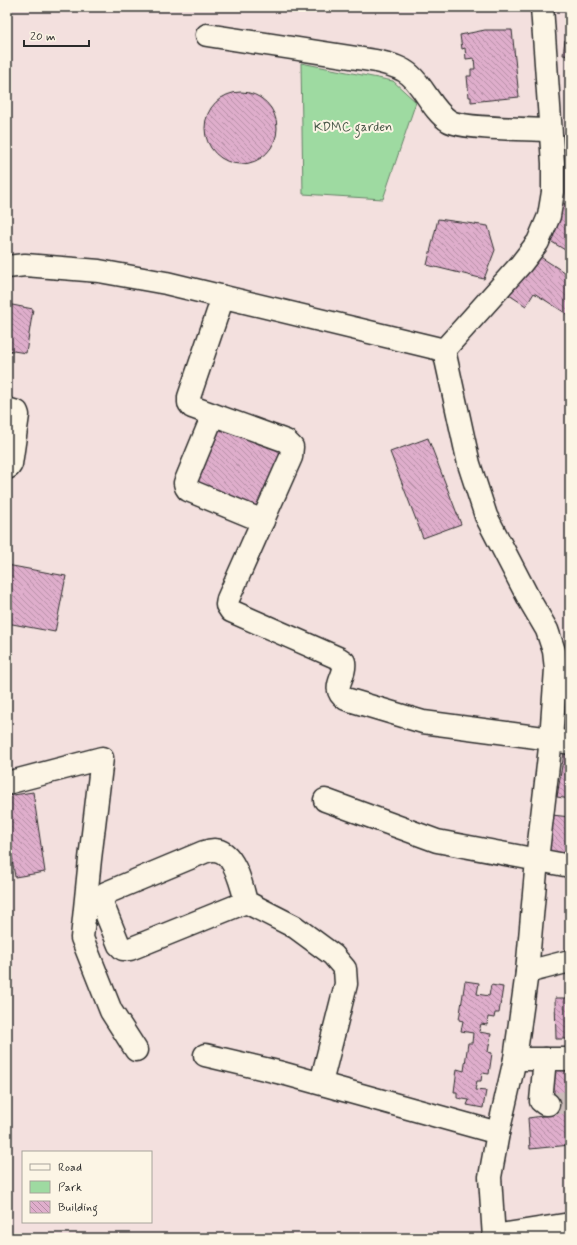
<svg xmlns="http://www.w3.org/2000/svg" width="577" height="1245" viewBox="0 0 577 1245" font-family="Mynerve,sans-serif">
<defs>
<pattern id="building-back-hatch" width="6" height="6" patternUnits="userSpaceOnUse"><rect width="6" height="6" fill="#dfaecc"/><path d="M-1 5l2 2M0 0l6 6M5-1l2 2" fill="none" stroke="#b58ea6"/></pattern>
</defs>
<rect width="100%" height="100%" fill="#f3e0de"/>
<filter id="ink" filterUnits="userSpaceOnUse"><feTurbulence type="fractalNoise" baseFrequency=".025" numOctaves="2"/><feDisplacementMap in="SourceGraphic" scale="8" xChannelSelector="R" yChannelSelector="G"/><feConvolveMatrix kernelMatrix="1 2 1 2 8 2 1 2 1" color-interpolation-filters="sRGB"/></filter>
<g filter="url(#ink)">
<polygon fill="#9edaa1" stroke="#648266" points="301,63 393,81 416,102 383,199 303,194"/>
<g fill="url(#building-back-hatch)" stroke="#2b2b2b">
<polygon points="570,25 570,56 563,55 565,40 568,41"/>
<polygon points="485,30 512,30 519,97 471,102 471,97 469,97 467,76 471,76 471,69 475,69 474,58 466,59 465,48 462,49 460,35"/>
<circle cx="241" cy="128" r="36"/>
<polygon points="563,203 570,207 570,253 547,239"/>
<polygon points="438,219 488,226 495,250 484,279 427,265"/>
<polygon points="536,254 570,276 570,316 534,293 526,306 509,295"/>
<polygon points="7,304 33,309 26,353 7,350"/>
<polygon points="217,419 287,448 259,513 190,484"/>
<polygon points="428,438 461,524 423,538 390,452"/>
<polygon points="7,565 66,576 55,632 7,623"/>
<polygon points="564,753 570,753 570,799 557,797"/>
<polygon points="33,792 45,872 15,877 7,827 7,796"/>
<polygon points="552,815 570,817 570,860 546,856"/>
<polygon points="465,981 479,983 477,994 489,996 491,985 503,987 499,1013 495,1013 494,1018 488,1017 487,1025 481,1024 479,1032 491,1034 488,1052 492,1053 489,1074 482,1073 481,1081 477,1081 475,1090 486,1091 483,1108 467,1105 469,1100 457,1098 457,1092 454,1092 457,1069 464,1071 468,1043 472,1043 473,1033 461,1031 463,1021 459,1020"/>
<polygon points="555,998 570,998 570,1039 556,1039"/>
<polygon points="570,1066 570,1145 530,1149 528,1118 550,1115 548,1067"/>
</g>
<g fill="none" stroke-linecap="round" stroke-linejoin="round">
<polyline stroke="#cbbcba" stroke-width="22" stroke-dasharray="22 11" stroke-linecap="butt" points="548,1104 570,1102"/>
<defs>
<g id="minor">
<path d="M207,35L376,61C387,64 400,66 410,75C425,88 432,110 449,121C462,129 531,129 550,130"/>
<polyline points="7,267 25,265 99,271 166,283 444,350"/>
<path d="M223,297L189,397V403L192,407L286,441L292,447L291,457L228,599L227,605L231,611L338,658L344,662C347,677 329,688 346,699L423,722L551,739L570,743"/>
<polyline points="444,350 469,464 486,516 530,601 547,630 554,651 556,669 551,739 537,860 527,972 515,1059 498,1133 490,1177 494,1238"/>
<polyline points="444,350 521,264 538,242 549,216 553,192 553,163 542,7"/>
<polyline points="7,409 17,412 18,415 11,464 9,467 7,468"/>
<polyline points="213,415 185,483 186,487 188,490 263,521"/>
<polyline points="7,783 102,758 90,859 82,938 111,1011 136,1050"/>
<polyline points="325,800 437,841 570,866"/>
<path d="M246,902L130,949H123L119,945L102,903L106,893L204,852C207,851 211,850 214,850C234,850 242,886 246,902L295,927L333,955L345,969L346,984L321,1083"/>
<polyline points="527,972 570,961"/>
<polyline points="205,1055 282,1073 498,1133"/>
<polyline points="515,1059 570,1059"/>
<polyline points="545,1059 541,1101 545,1104 548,1104"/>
<polyline points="494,1236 570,1224"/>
</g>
</defs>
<use href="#minor" stroke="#2b2b2b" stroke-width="25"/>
<use href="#minor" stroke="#fcf5e5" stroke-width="22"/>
</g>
</g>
<g text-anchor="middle" stroke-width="4" stroke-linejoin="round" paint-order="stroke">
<g font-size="13" fill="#485748" stroke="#fcf5e5">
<text x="353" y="131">KDMC garden</text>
</g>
</g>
<rect width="577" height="1245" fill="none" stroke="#fcf5e5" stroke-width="24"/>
<rect x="12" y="12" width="553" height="1221" fill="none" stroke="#2b2b2b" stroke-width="1.5" filter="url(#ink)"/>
<rect x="22" y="1151" width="130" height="72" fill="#fcf5e5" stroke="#a8a49b"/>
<rect x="30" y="1164" width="20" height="6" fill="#fcf5e5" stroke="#a8a49b"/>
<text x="58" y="1171" font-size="12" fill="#2b2b2b">Road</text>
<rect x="30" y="1181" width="20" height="12" fill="#9edaa1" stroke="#a8a49b"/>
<text x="58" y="1191" font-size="12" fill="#2b2b2b">Park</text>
<rect x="30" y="1201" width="20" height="12" fill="url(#building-back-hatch)" stroke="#a8a49b"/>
<text x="58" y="1211" font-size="12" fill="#2b2b2b">Building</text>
<path d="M24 40v6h65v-6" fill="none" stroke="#2b2b2b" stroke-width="2"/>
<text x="30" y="40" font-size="12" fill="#2b2b2b" stroke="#fcf5e5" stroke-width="3" paint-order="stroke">20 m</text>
</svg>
